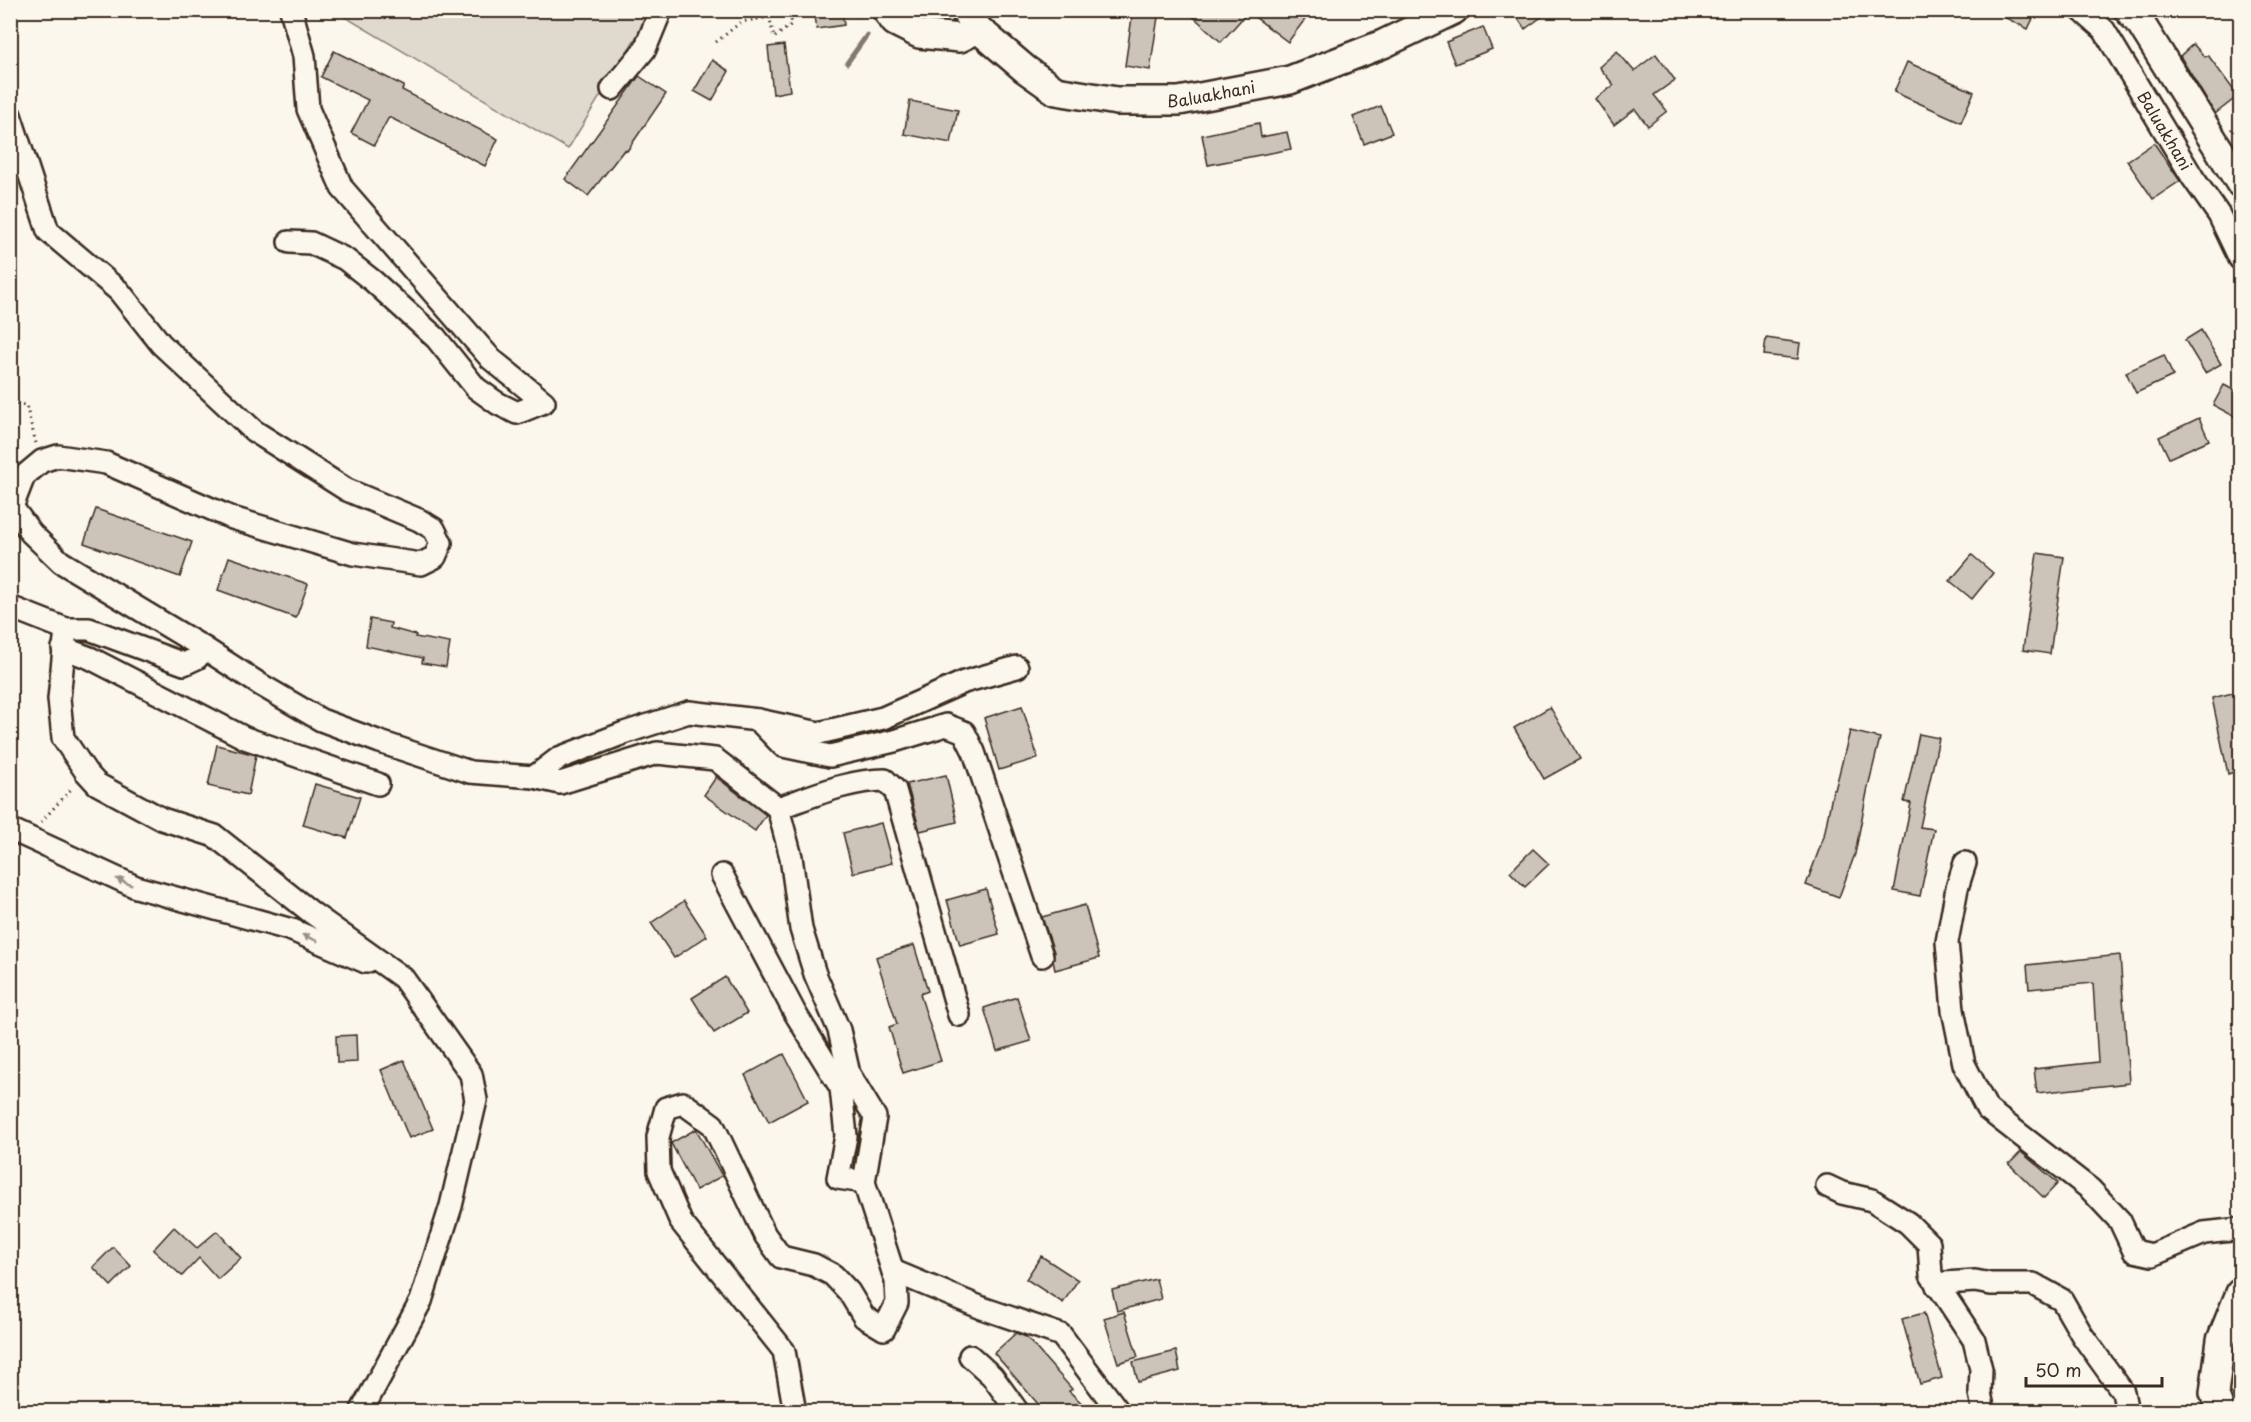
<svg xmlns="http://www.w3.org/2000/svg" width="2251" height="1422" viewBox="0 0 2251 1422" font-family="'Playpen Sans',sans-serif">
<rect width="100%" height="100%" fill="#fbf7ec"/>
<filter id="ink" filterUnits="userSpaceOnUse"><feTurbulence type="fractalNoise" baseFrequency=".0167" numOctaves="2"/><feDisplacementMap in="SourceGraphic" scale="12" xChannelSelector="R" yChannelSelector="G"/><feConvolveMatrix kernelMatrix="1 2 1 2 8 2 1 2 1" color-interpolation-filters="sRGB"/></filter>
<g filter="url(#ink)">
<polygon fill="#dfd9ce" stroke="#8d8276" stroke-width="1.5" points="342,10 645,10 646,11 641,29 568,149 340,14"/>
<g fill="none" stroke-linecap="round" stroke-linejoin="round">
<polyline stroke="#85796d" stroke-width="5" points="847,63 867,35"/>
</g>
<g fill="#ccc4b9" stroke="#3b2a1e" stroke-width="1.5">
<polygon points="814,10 842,10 844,25 817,29"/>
<polygon points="1133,10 1159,10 1150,70 1125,66"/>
<polygon points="1186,10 1312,10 1288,42 1248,12 1221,42"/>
<polygon points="1512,10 1551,10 1525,29"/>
<polygon points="1990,10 2037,10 2028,29"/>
<polygon points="1483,27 1492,49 1455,64 1446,42"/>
<polygon points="2193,44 2205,57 2208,55 2238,96 2215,114 2180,56"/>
<polygon points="784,45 790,91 773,94 768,47"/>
<polygon points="334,51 404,86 402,90 498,139 485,166 389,117 374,145 351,133 368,100 321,77"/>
<polygon points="1617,51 1634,71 1656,54 1675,80 1654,95 1667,111 1648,126 1635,109 1614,125 1595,99 1614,85 1599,67"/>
<polygon points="712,60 729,71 712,101 694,91"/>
<polygon points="1907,62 1974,92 1961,122 1894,92"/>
<polygon points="639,76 666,94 627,151 624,150 588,196 565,179"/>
<polygon points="910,101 958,110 951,143 904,134"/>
<polygon points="1381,106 1392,133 1364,144 1353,117"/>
<polygon points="1259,123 1261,137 1287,132 1291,149 1208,165 1202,135"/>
<polygon points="2154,143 2180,181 2153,199 2127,161"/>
<polygon points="2201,330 2221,364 2205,373 2185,340"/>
<polygon points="1766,338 1800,343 1798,359 1764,355"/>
<polygon points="2164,355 2173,376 2136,393 2126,372"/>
<polygon points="2224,385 2241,394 2241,420 2213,405"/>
<polygon points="2199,418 2209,440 2169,458 2159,437"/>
<polygon points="96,509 192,542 180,577 84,543"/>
<polygon points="2037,553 2064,557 2050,654 2023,650"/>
<polygon points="1972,555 1993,573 1972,599 1950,581"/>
<polygon points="229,557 308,584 296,618 218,590"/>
<polygon points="370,619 391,623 390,628 416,635 415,637 450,643 446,667 422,663 423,658 366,646"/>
<polygon points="2241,691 2241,770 2228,774 2212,698"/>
<polygon points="1022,706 1038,758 999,770 984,718"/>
<polygon points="1550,707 1580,759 1544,779 1514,728"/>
<polygon points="1850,731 1880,738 1868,787 1855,854 1839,897 1806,885 1824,836 1833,790 1835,790"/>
<polygon points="1919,734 1939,738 1920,827 1934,829 1920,896 1894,891 1911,803 1904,802"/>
<polygon points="217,745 256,755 248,795 208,786"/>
<polygon points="946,775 957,822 920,831 907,784"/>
<polygon points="716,777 766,815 755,831 704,795"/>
<polygon points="315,784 360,797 347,838 303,825"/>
<polygon points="881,823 892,863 853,873 843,833"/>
<polygon points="1533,849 1549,864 1525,887 1510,872"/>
<polygon points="986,889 999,934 960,945 947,900"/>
<polygon points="684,901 707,936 674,958 651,923"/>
<polygon points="1085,905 1099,958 1055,970 1053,961 1054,952 1042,917"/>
<polygon points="914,945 928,991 920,994 941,1061 903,1073 889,1027 897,1024 876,957"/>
<polygon points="2120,955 2129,1083 2037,1093 2034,1069 2098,1062 2093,983 2029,989 2027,965"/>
<polygon points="725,977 747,1013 714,1033 692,998"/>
<polygon points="1017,997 1031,1041 997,1051 984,1008"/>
<polygon points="356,1035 357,1062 337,1063 336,1036"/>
<polygon points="784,1054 808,1101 769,1122 745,1075"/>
<polygon points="404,1060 433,1129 409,1138 381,1070"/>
<polygon points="696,1129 722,1176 696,1190 671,1143"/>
<polygon points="2021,1152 2058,1183 2044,1198 2009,1164"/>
<polygon points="174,1227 197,1248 217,1231 241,1258 218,1279 199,1258 182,1276 153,1250"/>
<polygon points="113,1247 131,1266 111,1286 93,1267"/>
<polygon points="1041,1256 1078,1280 1063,1303 1026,1279"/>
<polygon points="1156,1279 1161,1299 1117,1311 1112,1290"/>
<polygon points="1124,1312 1138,1357 1118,1363 1104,1318"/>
<polygon points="1924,1313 1942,1378 1920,1384 1902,1319"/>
<polygon points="1016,1333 1026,1337 1072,1389 1069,1391 1091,1412 1045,1412 994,1353"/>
<polygon points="1176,1351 1180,1371 1138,1382 1133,1362"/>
</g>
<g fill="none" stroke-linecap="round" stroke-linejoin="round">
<defs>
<g id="minor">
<path id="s1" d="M2081,10L2104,30L2193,178L2219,215L2240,259"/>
<polyline points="612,89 645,49 661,10"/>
<polyline points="10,115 48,231 119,291 161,344 254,431 347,490 419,520 434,529 441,543 435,557 421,564 353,554 232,518 106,463 58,456 42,461 24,476 12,507 31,533 61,562 204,648 197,658 184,664 89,629 66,629 59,699 63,738 86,772 97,784 162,819 215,836 312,913 403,978 471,1074 476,1100 451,1206 421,1301 361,1412"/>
<polyline points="289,242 311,243 345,259 373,281 436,338 476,388 497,403 517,413 544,402 491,359 342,188 308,109 304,56 291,10"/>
<polyline points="10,607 66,629"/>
<polyline points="63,648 90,658 245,738 378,784"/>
<polyline points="204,648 261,685 321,720 380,742 470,772 534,777 560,783 657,753 715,759 778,808 791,857 801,929 815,974 839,1030 849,1074 875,1117 864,1182 896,1281 897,1303 884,1329 864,1317 849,1292 833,1275 814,1265 781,1257 765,1235 713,1125 683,1103 666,1108 658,1137 659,1171 681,1222 784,1351 795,1412"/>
<polyline points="758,720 819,733 883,718 964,682 1017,667"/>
<polyline points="534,777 559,758 624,733 689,712 758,720 783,746 830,756 894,741 946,725 964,732 974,752 1042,956"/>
<path d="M778,808C813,796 848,780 885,780L895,790L959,1015"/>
<polyline points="10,829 136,887 292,930 366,962"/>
<polyline points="1965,863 1957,888 1947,942 1953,1010 1964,1064 1987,1109 2090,1189 2120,1221 2134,1251 2152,1255 2204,1233 2240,1229"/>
<polyline points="722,875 795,1013 841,1088 846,1136 838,1178 864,1182"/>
<polyline points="1827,1186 1842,1193 1872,1200 1908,1223 1929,1244 1931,1275 1974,1340 1981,1369 1980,1393 1984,1412"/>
<polyline points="893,1271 982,1308 1061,1335 1119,1412"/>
<polyline points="1937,1286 1945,1283 1975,1281 1991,1284 2033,1284 2062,1300 2082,1335 2123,1392 2127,1412"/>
<polyline points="970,1356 992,1376 1018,1412"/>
</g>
<g id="major">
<polyline points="886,10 895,22 919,34 960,38 978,29"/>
<path id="s2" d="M964,10L978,29L1025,69L1056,91L1117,101H1179L1290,80L1383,44L1454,10"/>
<polyline points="2128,10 2141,24 2240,183"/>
<polyline points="2221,1412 2214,1393 2221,1340 2240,1293"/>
</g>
</defs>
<use href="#minor" stroke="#3b2a1e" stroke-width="26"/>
<use href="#major" stroke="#3b2a1e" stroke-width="32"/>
<g stroke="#3b2a1e" stroke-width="3" stroke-dasharray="1.5 4.5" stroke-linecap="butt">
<polyline points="768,10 774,38 792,24 789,10"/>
<polyline points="853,10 858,18 864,13"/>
<polyline points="716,42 741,22 771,17"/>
<polyline points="2231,130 2240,122"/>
<polyline points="10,404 26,405 36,443"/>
<polyline points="41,822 73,787"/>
</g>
<use href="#minor" stroke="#fbf7ec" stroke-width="21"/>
<use href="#major" stroke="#fbf7ec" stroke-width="27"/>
</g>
<defs><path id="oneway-solid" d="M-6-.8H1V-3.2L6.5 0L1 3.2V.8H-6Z" transform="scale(1.5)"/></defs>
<g fill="#9b9085">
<use href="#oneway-solid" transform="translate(124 882) rotate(-156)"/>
<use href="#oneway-solid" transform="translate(310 938) rotate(-157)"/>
</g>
</g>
<g text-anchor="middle" stroke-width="6" stroke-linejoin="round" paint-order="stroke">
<g font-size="16" fill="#3b2a1e" stroke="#fbf7ec">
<text dy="6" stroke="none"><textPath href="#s2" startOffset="280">Baluakhani</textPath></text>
<text dy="6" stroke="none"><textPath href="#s1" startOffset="148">Baluakhani</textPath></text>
</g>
</g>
<rect width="2251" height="1422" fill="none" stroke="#fbf7ec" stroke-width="36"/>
<rect x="18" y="18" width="2215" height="1386" fill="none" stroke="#3b2a1e" stroke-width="2" filter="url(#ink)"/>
<path d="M2026 1377v9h136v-9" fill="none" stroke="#3b2a1e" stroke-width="3"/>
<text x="2035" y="1377" font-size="18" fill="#3b2a1e" stroke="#fbf7ec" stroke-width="4.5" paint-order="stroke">50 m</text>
</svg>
